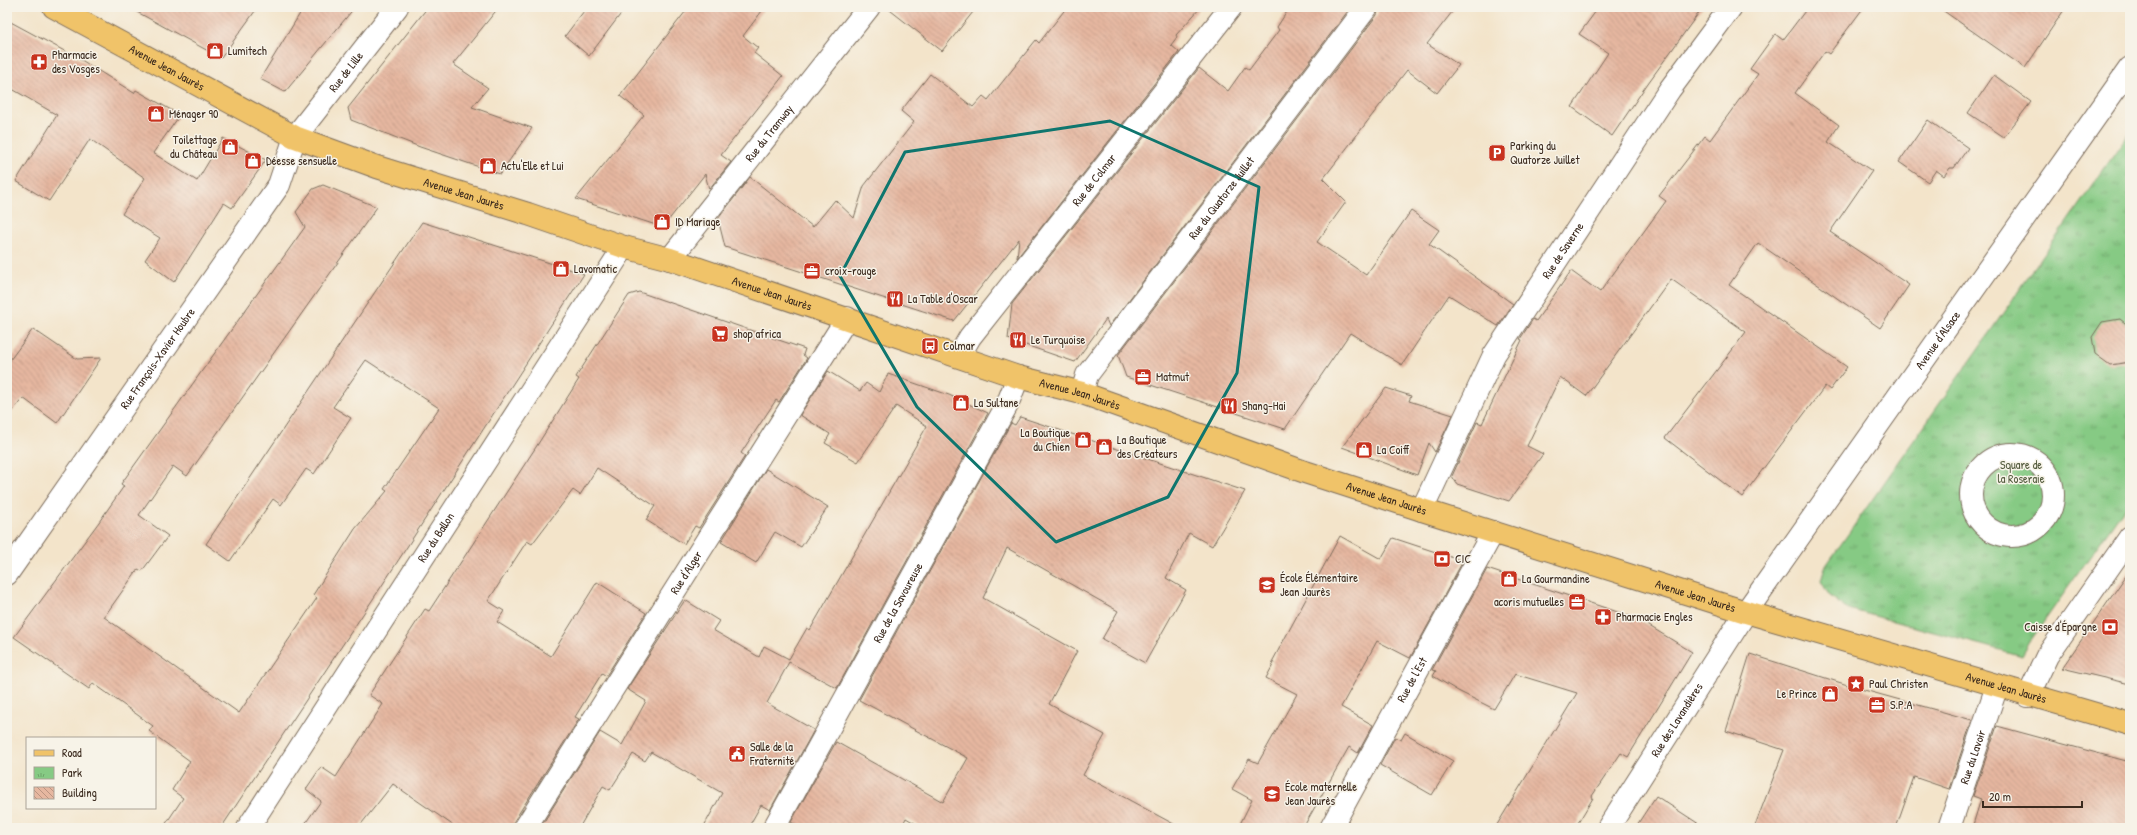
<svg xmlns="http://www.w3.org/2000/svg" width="2137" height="835" viewBox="0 0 2137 835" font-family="'Patrick Hand',sans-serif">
<defs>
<pattern id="park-tufts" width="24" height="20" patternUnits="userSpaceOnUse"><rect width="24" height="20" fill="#86ca84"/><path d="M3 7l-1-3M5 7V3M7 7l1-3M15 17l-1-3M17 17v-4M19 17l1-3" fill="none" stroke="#6fa46b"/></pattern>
<pattern id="building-back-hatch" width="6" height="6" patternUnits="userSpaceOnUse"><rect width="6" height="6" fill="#e6b7a0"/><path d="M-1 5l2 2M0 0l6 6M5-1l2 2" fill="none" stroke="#bc9582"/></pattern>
</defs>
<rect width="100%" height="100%" fill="#f7f3e8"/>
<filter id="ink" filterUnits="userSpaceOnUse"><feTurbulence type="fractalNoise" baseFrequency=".025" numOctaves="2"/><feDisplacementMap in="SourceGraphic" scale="8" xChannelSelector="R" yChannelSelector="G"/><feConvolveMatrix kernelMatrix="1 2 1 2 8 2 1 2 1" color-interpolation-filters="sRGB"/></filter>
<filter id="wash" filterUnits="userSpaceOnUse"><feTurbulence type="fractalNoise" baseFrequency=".012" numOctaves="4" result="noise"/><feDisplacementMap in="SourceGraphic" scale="16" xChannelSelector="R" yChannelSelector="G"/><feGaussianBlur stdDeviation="0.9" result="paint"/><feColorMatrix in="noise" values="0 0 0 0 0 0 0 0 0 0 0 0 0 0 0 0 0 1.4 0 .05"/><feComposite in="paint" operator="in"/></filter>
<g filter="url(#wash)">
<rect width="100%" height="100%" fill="#f3e4ca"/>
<polygon fill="url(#park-tufts)" stroke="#607a51" points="2130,132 2130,500 2031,640 2022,656 1845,608 1829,595 1821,581 1825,567"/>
<g id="blocks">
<g fill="url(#building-back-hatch)">
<polygon points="128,7 258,7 221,58"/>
<polygon points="304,7 355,7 285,92 260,79"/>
<polygon points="428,7 499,7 453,64 488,88 472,107 532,128 500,174 420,147 351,120 348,108"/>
<polygon points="587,7 626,7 589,56 565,36"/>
<polygon points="689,7 765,7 743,36 758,48 754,53 783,76 721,155 731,162 709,189 705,174 667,222 656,225 576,199 644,115 620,96"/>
<polygon points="886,7 977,7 942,51"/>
<polygon points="1067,7 1201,7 1176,35 1177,37 1171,45 1179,52 1017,258 1019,239 954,321 725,247 718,219 750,177 813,227 835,200 854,218 864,186 914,122 901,111 930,74 973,107 983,96 988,100 1036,40 1039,43"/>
<polygon points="1290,7 1351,7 1109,326 1106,319 1075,362 1008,339 1012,304 1199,68 1228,91 1245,67 1249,70 1279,30 1277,27"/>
<polygon points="1379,7 1456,7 1427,44 1459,65 1437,93 1407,70 1323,179 1346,202 1317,242 1366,275 1411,211 1439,230 1429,244 1513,304 1498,326 1449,295 1402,365 1350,333 1285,429 1126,377 1118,355 1377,15"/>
<polygon points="1599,7 1703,7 1648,83 1612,136 1572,107 1608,53 1579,34"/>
<polygon points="1808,7 1864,7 1829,54 1825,51 1795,93 1839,125 1828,142 1872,171 1830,232 1909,285 1880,328 1758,243 1729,285 1847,367 1830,390 1825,386 1742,497 1665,438 1746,332 1671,279 1586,396 1560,377 1527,446 1543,454 1509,501 1457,484 1452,476 1477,422 1482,424 1522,340 1520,339 1533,319 1536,321 1571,271 1600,292 1666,201 1659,196 1705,136 1710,140 1758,74 1750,69 1775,34 1783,40"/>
<polygon points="1938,7 2066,7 2025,68"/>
<polygon points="7,20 83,61 134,93 136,90 180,115 153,153 197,181 223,138 266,160 232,208 224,203 174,282 145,260 160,238 122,214 145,178 90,139 49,201 16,181 57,115 7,86"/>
<polygon points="1994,75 2031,102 2004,137 1968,113"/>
<polygon points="1928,120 1968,148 1954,168 1950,168 1944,176 1936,170 1928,182 1899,162"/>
<polygon points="323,185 377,207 187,476 173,466 139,515 168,536 142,571 138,569 104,617 239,713 317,598 313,595 355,529 387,491 384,489 439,408 366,360 333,407 351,418 314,474 306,469 281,505 273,499 230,561 206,544 422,222 584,274 381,587 221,828 163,828 183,798 172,790 190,761 149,731 153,726 93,683 89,689 14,637 99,522 124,486 121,484 305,227 296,212 313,189"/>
<polygon points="639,292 805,349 803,355 807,358 779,402 776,400 760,424 741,453 745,456 699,528 695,526 684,544 646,520 655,506 597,468 580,495 573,490 532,544 527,541 488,601 504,611 497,622 551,656 597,582 646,613 606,676 602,673 575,717 579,719 514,821 513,828 457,828 393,784 358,828 302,828 321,801 306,789 321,767 336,777 383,704 369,695 425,609 429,611 536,447 579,379 576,377 629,295"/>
<polygon points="2120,319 2130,327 2130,362 2110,365 2095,354 2092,337 2102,322"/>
<polygon points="33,329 77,359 101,358 57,423 23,398 7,418 7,364"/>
<polygon points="828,371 860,391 866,383 879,392 888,374 949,395 988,413 837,688 789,662 767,703 814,730 770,810 761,805 748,828 703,828 722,793 651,752 645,761 633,754 610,790 603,786 579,828 540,828 600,732 622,745 646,701 627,689 685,600 719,621 713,630 759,657 764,646 789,659 807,628 810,630 927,426 896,406 858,462 825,443 830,434 800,415"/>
<polygon points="1386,388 1411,396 1409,401 1453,415 1435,452 1429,443 1417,475 1342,447"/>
<polygon points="1020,417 1245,491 1212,546 1189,533 1166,578 1186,590 1145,663 1102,639 1118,611 1007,548 983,598 1077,651 1049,704 1105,735 1083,775 1181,828 923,828 906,818 901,828 802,828 791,822 836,742 943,802 968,758 859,700 1011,423 1015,425"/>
<polygon points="766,469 828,507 801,547 775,532 756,563 721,542"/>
<polygon points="1340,536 1381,559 1393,538 1463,561 1410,658 1377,641 1341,707 1373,725 1358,753 1349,747 1303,828 1238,828 1252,800 1232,789 1249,759 1258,763 1297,694 1266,678 1274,663 1272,662"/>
<polygon points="1487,569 1636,618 1692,652 1628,757 1621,753 1592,796 1593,798 1575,828 1495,828 1577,693 1515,674 1494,709 1458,691 1433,676 1436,671 1432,670"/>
<polygon points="2130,570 2130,684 2062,668"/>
<polygon points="1750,654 1857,688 1972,720 1949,789 1914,777 1896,828 1754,828 1784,750 1726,731"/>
<polygon points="1997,726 2130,762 2130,828 1972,828 1981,799 1973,796"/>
<polygon points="1405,733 1453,761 1432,795 1380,765 1395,737 1401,740"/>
<polygon points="1656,796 1705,828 1635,828"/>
</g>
</g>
</g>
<g filter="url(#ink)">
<use href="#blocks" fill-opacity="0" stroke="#7b6b5a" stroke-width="1"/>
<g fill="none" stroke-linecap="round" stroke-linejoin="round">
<defs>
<g id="minor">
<path id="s1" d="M670,259L869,7"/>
<path id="s2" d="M959,356L970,337L1231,7"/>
<path id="s3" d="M1082,393L1087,375L1367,7"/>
<circle cx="2012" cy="495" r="41"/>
<path id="s4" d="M1422,510L1494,355L1670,89L1731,7"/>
<path id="s5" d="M7,574L279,185L295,137L397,7"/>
<polyline points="2028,696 2047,656 2130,537"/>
<path id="s6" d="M248,828L624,247"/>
<path id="s7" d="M525,828L847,318"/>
<path id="s8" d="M774,828L1007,405L1018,377"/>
<path id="s9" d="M1331,828L1493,532"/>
<path id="s10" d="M1608,828L1746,612L2130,68"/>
<path id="s11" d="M1949,828L1997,686"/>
</g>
<g id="major">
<path id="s12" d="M54,7L295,137L377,167L528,214L624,247L670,259L1018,377L1082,393L1305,472L1422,510L1746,612L2130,724"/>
</g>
</defs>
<use href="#minor" stroke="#7b6b5a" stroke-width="24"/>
<use href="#major" stroke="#7b6b5a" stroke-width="24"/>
<use href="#minor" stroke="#fff" stroke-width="22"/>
<use href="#major" stroke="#f0c369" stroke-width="22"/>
</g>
</g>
<path fill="none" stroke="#0f766e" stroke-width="3" stroke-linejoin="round" d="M1110,121L1259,187L1237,373L1168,497L1056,542L917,407L840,276L905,152Z"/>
<defs>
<symbol id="shop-square" viewBox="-11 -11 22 22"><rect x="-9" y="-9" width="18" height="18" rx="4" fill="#c8321e" stroke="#f7f3e8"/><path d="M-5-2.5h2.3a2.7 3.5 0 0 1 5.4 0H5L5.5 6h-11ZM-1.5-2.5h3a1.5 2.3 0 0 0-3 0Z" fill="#fff"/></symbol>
<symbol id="pharmacy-square" viewBox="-11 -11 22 22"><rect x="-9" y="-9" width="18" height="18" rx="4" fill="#c8321e" stroke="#f7f3e8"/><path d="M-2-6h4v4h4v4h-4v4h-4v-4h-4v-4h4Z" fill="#fff"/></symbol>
<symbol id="parking-square" viewBox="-11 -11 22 22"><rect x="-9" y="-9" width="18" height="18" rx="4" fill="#c8321e" stroke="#f7f3e8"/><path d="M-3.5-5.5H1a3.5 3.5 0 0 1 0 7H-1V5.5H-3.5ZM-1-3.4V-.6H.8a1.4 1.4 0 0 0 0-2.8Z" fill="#fff"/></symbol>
<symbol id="office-square" viewBox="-11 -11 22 22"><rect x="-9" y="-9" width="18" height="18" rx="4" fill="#c8321e" stroke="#f7f3e8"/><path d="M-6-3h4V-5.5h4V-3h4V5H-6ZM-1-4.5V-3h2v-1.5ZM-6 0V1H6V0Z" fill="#fff"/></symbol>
<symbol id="restaurant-square" viewBox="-11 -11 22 22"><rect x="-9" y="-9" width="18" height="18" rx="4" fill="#c8321e" stroke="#f7f3e8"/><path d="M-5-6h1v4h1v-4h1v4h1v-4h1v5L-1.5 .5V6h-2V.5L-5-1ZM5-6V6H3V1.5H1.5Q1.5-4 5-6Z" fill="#fff"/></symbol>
<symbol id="supermarket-square" viewBox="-11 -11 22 22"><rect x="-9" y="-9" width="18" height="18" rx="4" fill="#c8321e" stroke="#f7f3e8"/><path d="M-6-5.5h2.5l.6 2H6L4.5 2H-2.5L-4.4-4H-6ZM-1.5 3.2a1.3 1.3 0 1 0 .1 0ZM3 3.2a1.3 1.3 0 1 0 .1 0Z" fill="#fff"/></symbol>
<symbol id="bus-square" viewBox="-11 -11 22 22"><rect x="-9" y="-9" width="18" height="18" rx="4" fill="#c8321e" stroke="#f7f3e8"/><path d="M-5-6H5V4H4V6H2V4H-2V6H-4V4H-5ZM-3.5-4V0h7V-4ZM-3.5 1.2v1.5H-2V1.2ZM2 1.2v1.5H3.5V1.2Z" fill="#fff"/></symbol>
<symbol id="bank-square" viewBox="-11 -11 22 22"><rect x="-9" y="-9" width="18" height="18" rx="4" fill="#c8321e" stroke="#f7f3e8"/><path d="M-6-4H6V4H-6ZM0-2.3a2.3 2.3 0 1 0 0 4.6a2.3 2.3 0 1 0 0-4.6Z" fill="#fff"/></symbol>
<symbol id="school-square" viewBox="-11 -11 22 22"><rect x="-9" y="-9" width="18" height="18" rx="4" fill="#c8321e" stroke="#f7f3e8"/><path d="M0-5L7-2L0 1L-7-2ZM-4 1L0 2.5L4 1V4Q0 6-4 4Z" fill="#fff"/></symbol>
<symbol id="sight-square" viewBox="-11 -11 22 22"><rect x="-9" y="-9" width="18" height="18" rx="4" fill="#c8321e" stroke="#f7f3e8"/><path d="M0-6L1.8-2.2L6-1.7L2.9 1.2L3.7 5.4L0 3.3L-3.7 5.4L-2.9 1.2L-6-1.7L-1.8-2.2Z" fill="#fff"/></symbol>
<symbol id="civic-square" viewBox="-11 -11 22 22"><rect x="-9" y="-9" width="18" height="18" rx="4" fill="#c8321e" stroke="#f7f3e8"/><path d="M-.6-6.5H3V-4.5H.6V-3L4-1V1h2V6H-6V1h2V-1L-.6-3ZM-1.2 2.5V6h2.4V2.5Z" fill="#fff"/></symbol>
</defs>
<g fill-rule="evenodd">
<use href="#shop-square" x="205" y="41" width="20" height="20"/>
<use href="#pharmacy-square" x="29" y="52" width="20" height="20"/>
<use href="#shop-square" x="146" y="104" width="20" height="20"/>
<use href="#shop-square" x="220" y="137" width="20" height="20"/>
<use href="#parking-square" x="1487" y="143" width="20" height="20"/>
<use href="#shop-square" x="243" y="151" width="20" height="20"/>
<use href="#shop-square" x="478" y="156" width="20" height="20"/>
<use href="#shop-square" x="652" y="212" width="20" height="20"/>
<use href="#shop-square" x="551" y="259" width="20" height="20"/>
<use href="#office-square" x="802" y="261" width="20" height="20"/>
<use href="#restaurant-square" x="885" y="289" width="20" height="20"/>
<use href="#supermarket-square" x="710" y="324" width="20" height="20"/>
<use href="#restaurant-square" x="1008" y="330" width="20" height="20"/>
<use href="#bus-square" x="920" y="336" width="20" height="20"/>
<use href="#office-square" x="1133" y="367" width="20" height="20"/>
<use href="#shop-square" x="951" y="393" width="20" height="20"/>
<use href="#restaurant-square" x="1219" y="396" width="20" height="20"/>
<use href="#shop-square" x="1073" y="430" width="20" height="20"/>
<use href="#shop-square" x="1094" y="437" width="20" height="20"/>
<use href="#shop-square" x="1354" y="440" width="20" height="20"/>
<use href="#bank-square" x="1432" y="549" width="20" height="20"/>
<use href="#shop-square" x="1499" y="569" width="20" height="20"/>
<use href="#school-square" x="1257" y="575" width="20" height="20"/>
<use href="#office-square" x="1567" y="592" width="20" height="20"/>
<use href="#pharmacy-square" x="1593" y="607" width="20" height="20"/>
<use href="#bank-square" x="2100" y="617" width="20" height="20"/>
<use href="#sight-square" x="1846" y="674" width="20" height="20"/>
<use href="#shop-square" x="1820" y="684" width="20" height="20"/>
<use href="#office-square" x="1867" y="695" width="20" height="20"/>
<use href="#civic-square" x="727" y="744" width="20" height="20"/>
<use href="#school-square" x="1262" y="784" width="20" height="20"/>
</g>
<g text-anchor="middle" stroke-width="3" stroke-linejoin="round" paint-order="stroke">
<g font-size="12" fill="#3b2a1e" stroke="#f7f3e8" text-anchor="start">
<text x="228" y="55">Lumitech</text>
<text x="52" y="59">Pharmacie<tspan x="52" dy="14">des Vosges</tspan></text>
<text x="169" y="118">Ménager 90</text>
<text x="217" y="144" text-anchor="end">Toilettage<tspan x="217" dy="14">du Château</tspan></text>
<text x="1510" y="150">Parking du<tspan x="1510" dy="14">Quatorze Juillet</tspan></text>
<text x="266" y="165">Déesse sensuelle</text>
<text x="501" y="170">Actu'Elle et Lui</text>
<text x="675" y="226">ID Mariage</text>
<text x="574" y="273">Lavomatic</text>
<text x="825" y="275">croix-rouge</text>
<text x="908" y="303">La Table d'Oscar</text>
<text x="733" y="338">shop africa</text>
<text x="1031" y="344">Le Turquoise</text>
<text x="943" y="350">Colmar</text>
<text x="1156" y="381">Matmut</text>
<text x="974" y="407">La Sultane</text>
<text x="1242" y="410">Shang-Hai</text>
<text x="1070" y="437" text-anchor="end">La Boutique<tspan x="1070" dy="14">du Chien</tspan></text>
<text x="1117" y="444">La Boutique<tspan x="1117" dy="14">des Créateurs</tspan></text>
<text x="1377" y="454">La Coiff</text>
<text x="1455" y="563">CIC</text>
<text x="1280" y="582">École Élémentaire<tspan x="1280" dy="14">Jean Jaurès</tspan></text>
<text x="1522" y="583">La Gourmandine</text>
<text x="1564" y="606" text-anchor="end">acoris mutuelles</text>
<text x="1616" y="621">Pharmacie Engles</text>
<text x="2097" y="631" text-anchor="end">Caisse d'Épargne</text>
<text x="1869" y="688">Paul Christen</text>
<text x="1817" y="698" text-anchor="end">Le Prince</text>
<text x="1890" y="709">S.P.A</text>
<text x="750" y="751">Salle de la<tspan x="750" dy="14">Fraternité</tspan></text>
<text x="1285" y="791">École maternelle<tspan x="1285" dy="14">Jean Jaurès</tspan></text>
</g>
<g font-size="12" fill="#3b2a1e" stroke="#f7f3e8">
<text dy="4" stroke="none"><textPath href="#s12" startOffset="128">Avenue Jean Jaurès</textPath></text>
<text dy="4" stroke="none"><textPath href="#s5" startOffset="608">Rue de Lille</textPath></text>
<text dy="4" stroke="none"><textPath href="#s1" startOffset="160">Rue du Tramway</textPath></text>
<text dy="4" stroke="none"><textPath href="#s2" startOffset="222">Rue de Colmar</textPath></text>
<text dy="4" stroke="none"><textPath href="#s12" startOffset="452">Avenue Jean Jaurès</textPath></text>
<text dy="4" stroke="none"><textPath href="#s3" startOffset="241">Rue du Quatorze Juillet</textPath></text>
<text dy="4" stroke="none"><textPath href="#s4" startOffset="296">Rue de Saverne</textPath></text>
<text dy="4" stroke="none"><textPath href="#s12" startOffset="776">Avenue Jean Jaurès</textPath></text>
<text dy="4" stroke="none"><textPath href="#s10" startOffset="589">Avenue d'Alsace</textPath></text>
<text dy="4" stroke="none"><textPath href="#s5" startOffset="263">Rue François-Xavier Houbre</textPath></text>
<text dy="4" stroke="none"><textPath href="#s12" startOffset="1100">Avenue Jean Jaurès</textPath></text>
<text dy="4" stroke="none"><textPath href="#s12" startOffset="1424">Avenue Jean Jaurès</textPath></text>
<text dy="4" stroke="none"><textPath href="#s6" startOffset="346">Rue du Ballon</textPath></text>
<text dy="4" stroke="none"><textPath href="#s7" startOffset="302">Rue d'Alger</textPath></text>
<text dy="4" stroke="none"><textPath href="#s12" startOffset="1748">Avenue Jean Jaurès</textPath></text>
<text dy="4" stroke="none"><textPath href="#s8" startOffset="257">Rue de la Savoureuse</textPath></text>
<text dy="4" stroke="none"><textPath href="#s9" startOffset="169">Rue de l'Est</textPath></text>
<text dy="4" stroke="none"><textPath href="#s12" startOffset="2072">Avenue Jean Jaurès</textPath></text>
<text dy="4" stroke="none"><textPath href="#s10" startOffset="128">Rue des Lavandières</textPath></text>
<text dy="4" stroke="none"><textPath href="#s11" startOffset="75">Rue du Lavoir</textPath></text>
</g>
<g font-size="12" fill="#525a3d" stroke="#f7f3e8">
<text x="2021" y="469">Square de<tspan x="2021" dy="14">la Roseraie</tspan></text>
</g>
</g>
<rect width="2137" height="835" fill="none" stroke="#f7f3e8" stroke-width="24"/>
<rect x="26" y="737" width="130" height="72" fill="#f7f3e8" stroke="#aca397"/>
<rect x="34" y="750" width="20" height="6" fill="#f0c369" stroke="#aca397"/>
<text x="62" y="757" font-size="12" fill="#3b2a1e">Road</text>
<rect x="34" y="767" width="20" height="12" fill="url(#park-tufts)" stroke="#aca397"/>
<text x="62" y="777" font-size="12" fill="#3b2a1e">Park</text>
<rect x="34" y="787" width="20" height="12" fill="url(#building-back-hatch)" stroke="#aca397"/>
<text x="62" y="797" font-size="12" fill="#3b2a1e">Building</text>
<path d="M1983 801v6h99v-6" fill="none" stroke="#3b2a1e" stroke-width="2"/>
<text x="1989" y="801" font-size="12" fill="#3b2a1e" stroke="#f7f3e8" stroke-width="3" paint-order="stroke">20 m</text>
</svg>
